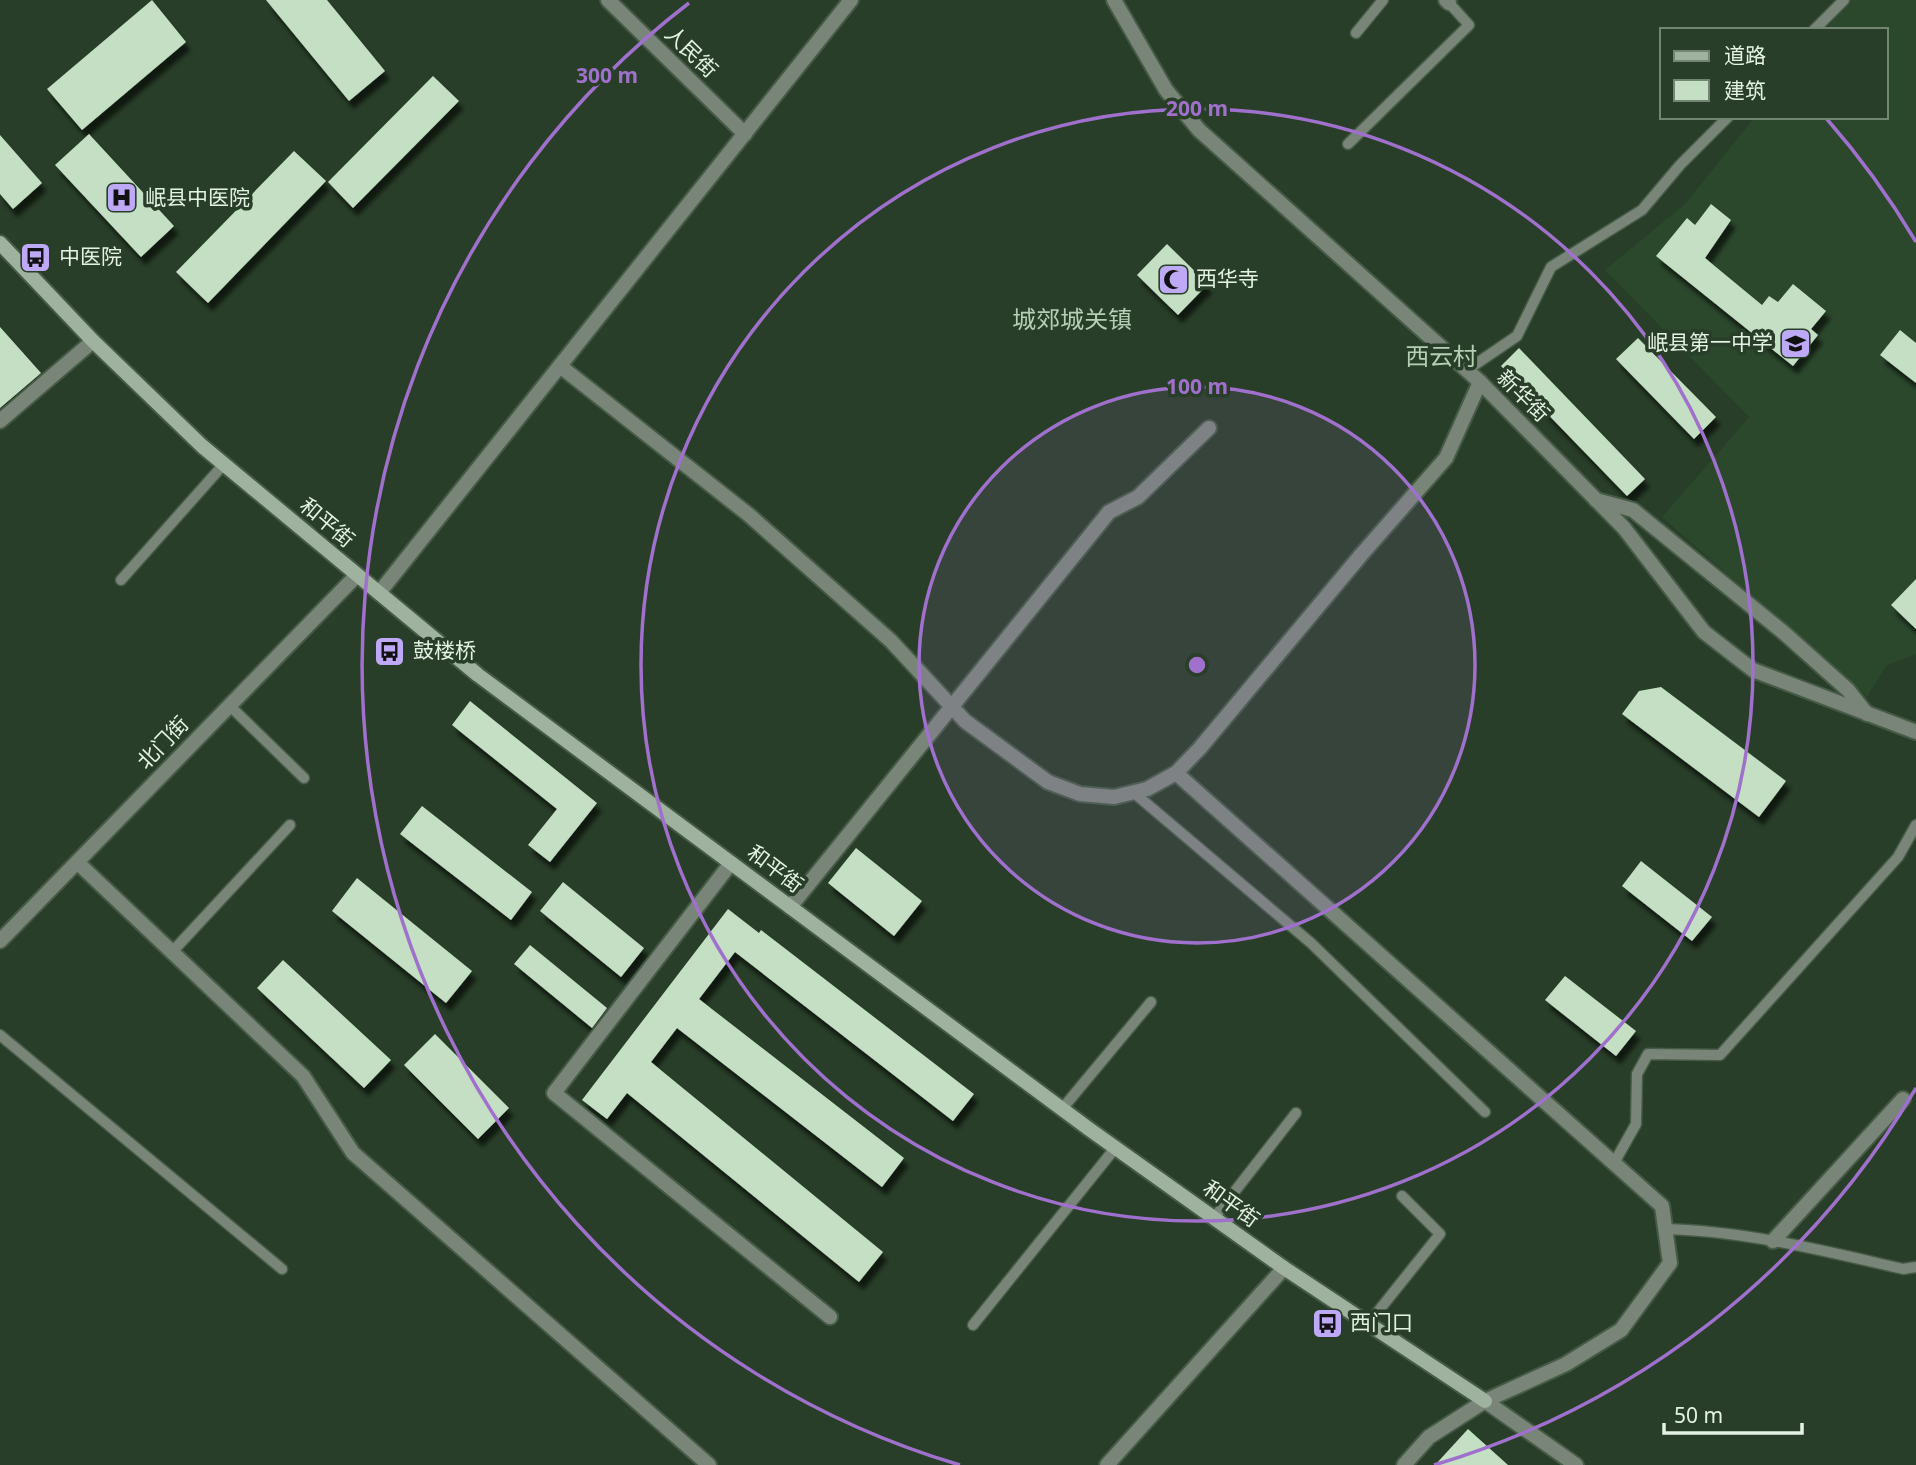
<svg xmlns="http://www.w3.org/2000/svg" width="1916" height="1465" viewBox="0 0 1916 1465" font-family="'Noto Sans','Noto Sans SC',sans-serif">
<defs>
<filter id="shadow"><feDropShadow dx="4.5" dy="8" stdDeviation="2" flood-color="#0009"/></filter>
</defs>
<rect width="100%" height="100%" fill="#283e28"/>
<polygon fill="#2b472c" points="1849,0 1916,0 1916,654 1886,666 1867,697 1662,517 1749,417 1605,270 1685,204 1755,117 1886,117 1886,30 1825,30"/>
<g fill="#c4dfc4" filter="url(#shadow)">
<polygon points="152,0 186,42 82,130 47,89"/>
<polygon points="266,0 327,0 385,71 349,101"/>
<polygon points="433,76 459,101 353,208 328,182"/>
<polygon points="89,134 174,226 141,257 55,165"/>
<polygon points="0,135 42,183 13,209 0,194"/>
<polygon points="294,151 326,181 208,303 176,272"/>
<polygon points="1711,204 1731,220 1705,258 1762,305 1769,296 1778,302 1793,284 1826,311 1811,329 1818,335 1793,366 1656,256 1687,218 1695,225"/>
<polygon points="1167,244 1208,284 1178,315 1137,275"/>
<polygon points="0,327 41,373 0,408"/>
<polygon points="1900,330 1916,343 1916,383 1880,355"/>
<polygon points="1638,338 1716,417 1694,439 1616,359"/>
<polygon points="1519,348 1645,479 1627,496 1501,366"/>
<polygon points="1916,579 1916,629 1891,605"/>
<polygon points="1661,687 1786,781 1759,817 1622,714 1639,691"/>
<polygon points="470,701 597,803 550,862 528,845 557,809 452,725"/>
<polygon points="422,806 532,892 511,920 400,834"/>
<polygon points="856,848 922,901 894,936 828,883"/>
<polygon points="1641,861 1712,917 1692,941 1622,886"/>
<polygon points="357,878 472,971 446,1003 332,911"/>
<polygon points="563,882 644,948 621,977 540,911"/>
<polygon points="728,909 759,933 761,930 974,1094 953,1121 735,952 699,999 904,1158 882,1187 677,1028 651,1062 883,1252 859,1282 627,1093 607,1119 582,1100"/>
<polygon points="530,945 607,1008 592,1028 514,964"/>
<polygon points="283,960 391,1060 364,1088 257,988"/>
<polygon points="1565,976 1636,1031 1616,1056 1545,1000"/>
<polygon points="435,1034 509,1108 478,1139 404,1065"/>
<polygon points="1468,1429 1508,1465 1435,1465"/>
</g>
<g fill="none" stroke-linecap="round" stroke-linejoin="round">
<defs>
<g id="service">
<polyline points="1814,30 1844,0"/>
<polyline points="1356,33 1383,0"/>
<polyline points="1348,144 1469,25 1449,3"/>
<polyline points="1467,370 1517,336 1551,267 1642,210 1680,165 1728,117"/>
<polyline points="121,580 224,464"/>
<polyline points="230,706 304,778"/>
<polyline points="1133,792 1311,943 1485,1112"/>
<polyline points="172,952 290,825"/>
<polyline points="0,1035 282,1269"/>
<polyline points="1062,1109 1151,1002"/>
<polyline points="1614,1163 1636,1124 1637,1074 1648,1054 1720,1055 1898,857 1916,825"/>
<polyline points="1214,1218 1296,1113"/>
<path d="M1665,1229C1746,1231 1825,1251 1903,1269L1916,1267"/>
<polyline points="1368,1324 1440,1234 1402,1196"/>
<polyline points="973,1325 1116,1147"/>
</g>
<g id="minor">
<polyline points="608,0 745,134"/>
<polyline points="1446,0 1449,3"/>
<polyline points="560,366 749,515 891,641 965,721 1048,782 1080,794 1114,797 1147,789 1176,773 1200,748 1361,555 1446,458 1480,382"/>
<polyline points="0,421 93,341"/>
<polyline points="1596,500 1633,510 1783,632 1848,690 1867,714"/>
<polyline points="379,593 851,0"/>
<polyline points="1176,773 1662,1206 1670,1263 1621,1330 1566,1364 1485,1401 1429,1437 1404,1465"/>
<polyline points="77,862 303,1076 353,1153 709,1465"/>
<polyline points="731,863 554,1093 830,1317"/>
<polyline points="790,907 1109,512 1138,497 1209,428"/>
<polyline points="1773,1241 1903,1099"/>
<polyline points="1107,1465 1284,1268"/>
</g>
<g id="tertiary">
<polyline points="1114,0 1166,90 1199,130 1480,382 1624,528 1704,632 1753,670 1916,732"/>
<polyline points="0,941 357,575"/>
<polyline points="1485,1401 1576,1465"/>
</g>
<polyline id="secondary" points="0,243 93,341 202,446 478,675 1089,1129 1284,1268 1485,1401"/>
</defs>
<use href="#service" stroke="#465b46" stroke-width="13"/>
<use href="#minor" stroke="#465b46" stroke-width="18"/>
<use href="#tertiary" stroke="#465b46" stroke-width="18"/>
<use href="#secondary" stroke="#465b46" stroke-width="18"/>
<use href="#service" stroke="#7a857a" stroke-width="10"/>
<use href="#minor" stroke="#7a857a" stroke-width="14"/>
<use href="#tertiary" stroke="#7a857a" stroke-width="14"/>
<use href="#secondary" stroke="#9fb19f" stroke-width="14"/>
</g>
<circle cx="1197" cy="665" r="278" fill="#a071cc" fill-opacity=".12"/>
<g fill="none" stroke="#a071cc" stroke-width="3.5">
<circle cx="1197" cy="665" r="278"/>
<circle cx="1197" cy="665" r="556"/>
<path d="M1916 1088A834 834 0 0 1 1434 1465M960 1465A834 834 0 0 1 689 3M1826 118A834 834 0 0 1 1916 242"/>
</g>
<defs>
<symbol id="hospital-square" viewBox="-11 -11 22 22"><rect x="-9" y="-9" width="18" height="18" rx="4" fill="#bda9f5" stroke="#283e28"/><path d="M-5-5h3v3.5h4V-5h3V5h-3V1.5h-4V5h-3Z" fill="#111"/></symbol>
<symbol id="bus-square" viewBox="-11 -11 22 22"><rect x="-9" y="-9" width="18" height="18" rx="4" fill="#bda9f5" stroke="#283e28"/><path d="M-5-6H5V4H4V6H2V4H-2V6H-4V4H-5ZM-3.5-4V0h7V-4ZM-3.5 1.2v1.5H-2V1.2ZM2 1.2v1.5H3.5V1.2Z" fill="#111"/></symbol>
<symbol id="mosque-square" viewBox="-11 -11 22 22"><rect x="-9" y="-9" width="18" height="18" rx="4" fill="#bda9f5" stroke="#283e28"/><path d="M3.5-4.9A6 6 0 1 0 3.5 4.9A5 5 0 1 1 3.5-4.9Z" fill="#111"/></symbol>
<symbol id="school-square" viewBox="-11 -11 22 22"><rect x="-9" y="-9" width="18" height="18" rx="4" fill="#bda9f5" stroke="#283e28"/><path d="M0-5L7-2L0 1L-7-2ZM-4 1L0 2.5L4 1V4Q0 6-4 4Z" fill="#111"/></symbol>
</defs>
<g fill-rule="evenodd">
<use href="#hospital-square" x="104" y="180" width="35" height="35"/>
<use href="#bus-square" x="18" y="240" width="35" height="35"/>
<use href="#mosque-square" x="1156" y="262" width="35" height="35"/>
<use href="#school-square" x="1778" y="326" width="35" height="35"/>
<use href="#bus-square" x="372" y="634" width="35" height="35"/>
<use href="#bus-square" x="1310" y="1306" width="35" height="35"/>
</g>
<g text-anchor="middle" stroke-width="7" stroke-linejoin="round" paint-order="stroke">
<g font-size="21" fill="#e4f2e4" stroke="#283e28">
<text transform="translate(691 52) rotate(44)" y="7">人民街</text>
<text transform="translate(1523 396) rotate(45)" y="7">新华街</text>
<text transform="translate(327 523) rotate(40)" y="7">和平街</text>
<text transform="translate(163 743) rotate(-46)" y="7">北门街</text>
<text transform="translate(775 869) rotate(37)" y="7">和平街</text>
<text transform="translate(1231 1204) rotate(36)" y="7">和平街</text>
</g>
<g font-size="21" fill="#e4f2e4" stroke="#283e28" text-anchor="start">
<text x="145" y="205">岷县中医院</text>
<text x="59" y="264">中医院</text>
<text x="1196" y="286">西华寺</text>
<text x="1773" y="350" text-anchor="end">岷县第一中学</text>
<text x="413" y="658">鼓楼桥</text>
<text x="1350" y="1330">西门口</text>
</g>
<g font-size="24" fill="#b4cfb4" stroke="#283e28">
<text x="1072" y="328">城郊城关镇</text>
<text x="1441" y="365">西云村</text>
</g>
</g>
<circle cx="1197" cy="665" r="10" fill="#a071cc" stroke="#283e28" stroke-width="3.5"/>
<g font-size="21" text-anchor="middle" font-weight="bold" fill="#a071cc" stroke="#283e28" stroke-width="7" stroke-linejoin="round" paint-order="stroke">
<text x="607" y="83">300 m</text>
<text x="1197" y="116">200 m</text>
<text x="1197" y="394">100 m</text>
</g>
<rect x="1660" y="28" width="228" height="91" fill="#283e28" stroke="#738673" stroke-width="2"/>
<rect x="1674" y="51" width="35" height="10" fill="#9fb19f" stroke="#738673" stroke-width="2"/>
<text x="1724" y="63" font-size="21" fill="#e4f2e4">道路</text>
<rect x="1674" y="80" width="35" height="21" fill="#c4dfc4" stroke="#738673" stroke-width="2"/>
<text x="1724" y="98" font-size="21" fill="#e4f2e4">建筑</text>
<path d="M1664 1423v10h138v-10" fill="none" stroke="#e4f2e4" stroke-width="3.5"/>
<text x="1674" y="1423" font-size="21" fill="#e4f2e4" stroke="#283e28" stroke-width="5" paint-order="stroke">50 m</text>
</svg>
